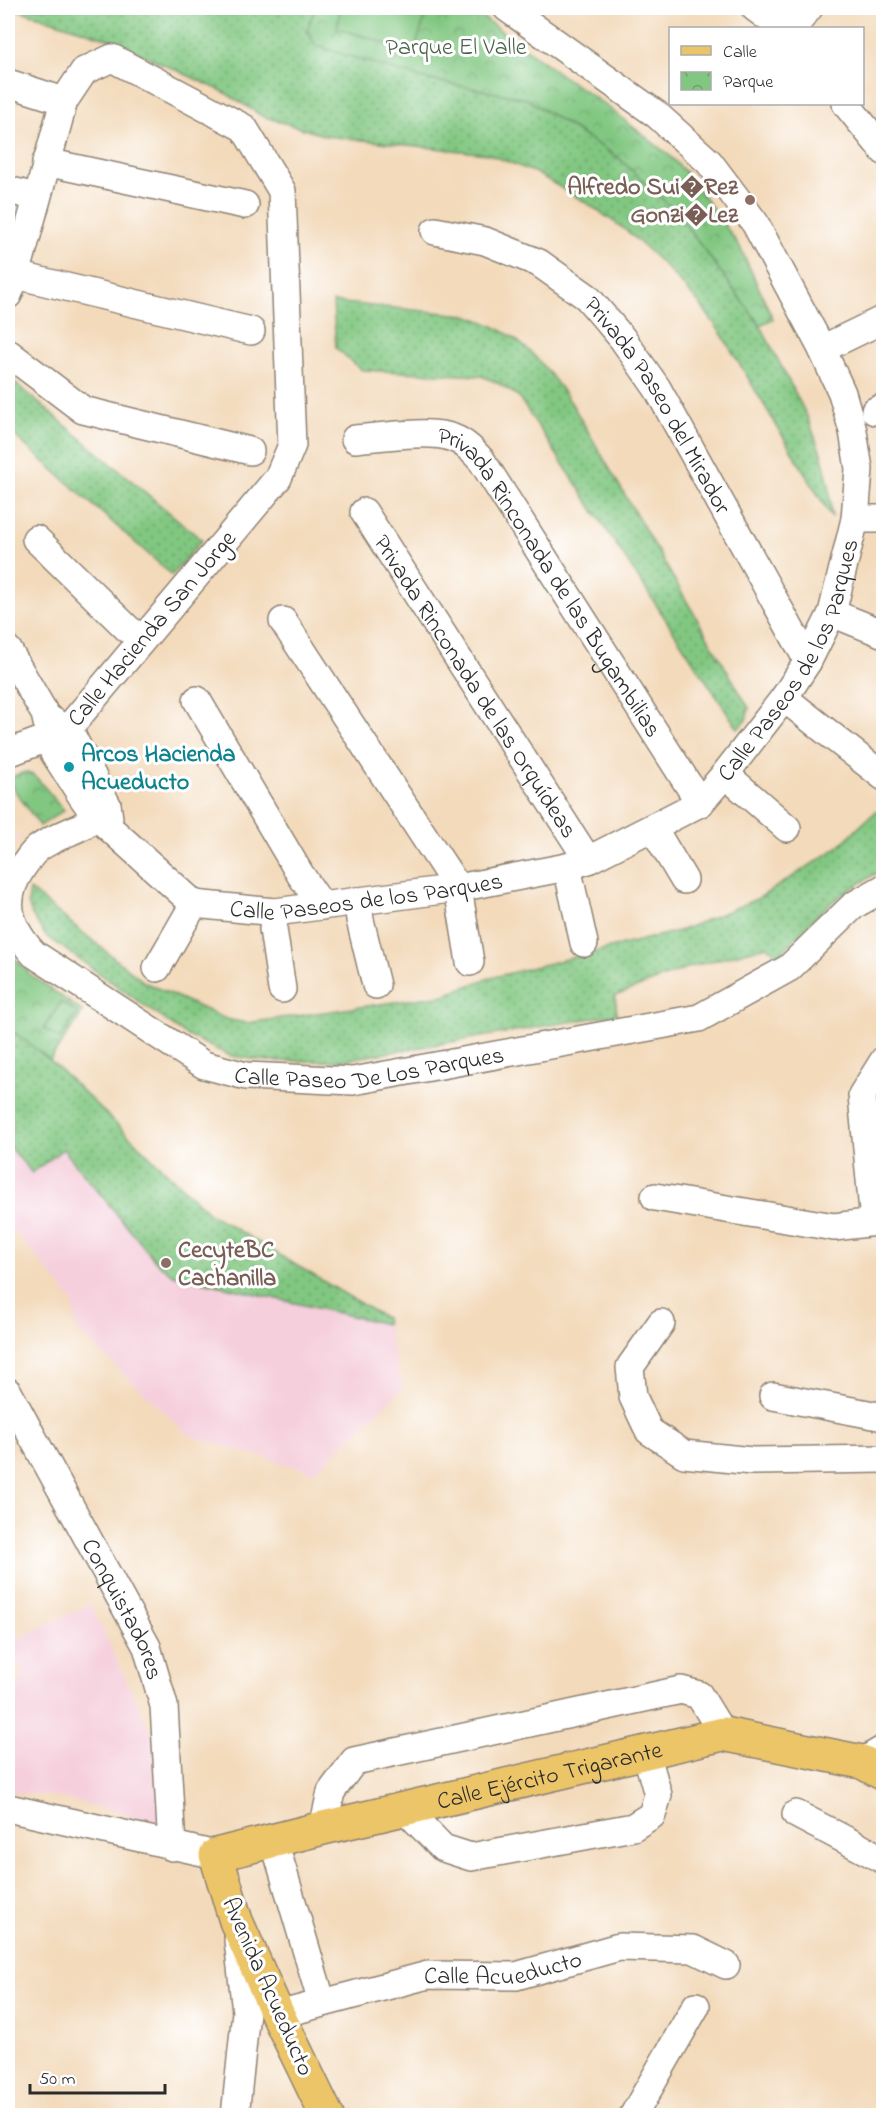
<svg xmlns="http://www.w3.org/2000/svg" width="891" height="2123" viewBox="0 0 891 2123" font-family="'Indie Flower',sans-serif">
<defs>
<pattern id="grass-dots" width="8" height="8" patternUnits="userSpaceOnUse" patternTransform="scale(1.5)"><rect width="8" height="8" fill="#81c781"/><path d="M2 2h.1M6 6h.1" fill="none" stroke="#6aa26a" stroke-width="1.8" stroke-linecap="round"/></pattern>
<pattern id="park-crowns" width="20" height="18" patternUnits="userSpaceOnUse" patternTransform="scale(1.5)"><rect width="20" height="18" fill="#81c781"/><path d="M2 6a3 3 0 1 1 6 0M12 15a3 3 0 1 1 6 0" fill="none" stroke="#6aa26a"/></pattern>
</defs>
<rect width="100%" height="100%" fill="#fff"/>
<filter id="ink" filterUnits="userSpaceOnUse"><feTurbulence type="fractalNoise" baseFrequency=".0167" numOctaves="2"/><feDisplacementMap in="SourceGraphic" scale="12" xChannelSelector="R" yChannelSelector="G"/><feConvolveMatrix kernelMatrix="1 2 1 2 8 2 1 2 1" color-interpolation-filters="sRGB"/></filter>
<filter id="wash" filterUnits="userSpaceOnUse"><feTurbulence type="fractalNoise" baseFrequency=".008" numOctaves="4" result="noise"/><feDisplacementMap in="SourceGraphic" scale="24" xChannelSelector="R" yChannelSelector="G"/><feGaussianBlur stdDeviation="1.35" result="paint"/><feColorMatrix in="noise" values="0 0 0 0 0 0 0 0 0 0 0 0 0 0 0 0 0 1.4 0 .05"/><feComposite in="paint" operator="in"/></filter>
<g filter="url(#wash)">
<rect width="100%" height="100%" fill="#f3dabb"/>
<g fill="#f5cfdc">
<polygon points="8,825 19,839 8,851"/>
<polygon points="8,1027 50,1060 209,1213 385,1318 403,1388 314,1472 190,1436 76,1329 73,1302 8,1223"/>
<polygon points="90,1604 157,1744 162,1831 118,1811 52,1796 8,1792 8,1699 12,1695 20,1680 22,1670 8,1643"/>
</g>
<g fill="url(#grass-dots)" stroke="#567956" stroke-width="1.5">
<polygon points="12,8 315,8 307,31 421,78 527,99 619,158 678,214 760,325 807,416 822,456 829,484 832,518 721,333 700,304 662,263 627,231 588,204 536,173 488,154 326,136 262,116 224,92 106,38"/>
<path d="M333,302L465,315C519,331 541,360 572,404L749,708L746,720L738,729L518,396L496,382L481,376L362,370L336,348Z"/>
<polygon points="8,377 202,540 172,575 8,430"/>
<path d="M883,805V870C859,883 834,898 814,918C801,930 792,944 778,955L767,946L690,967L615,996L617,1014L338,1061H267L231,1056L186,1035L45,935L32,915L28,903L30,890L144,982L226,1019L246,1023L444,995L486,979L682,930L759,898L834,850Z"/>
<polygon points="8,1027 50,1060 209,1213 385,1318 386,1324 173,1275 158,1264 63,1149 32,1173 8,1145 8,1132 14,1126 8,1117"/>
</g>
<g fill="url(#park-crowns)" stroke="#567956" stroke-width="1.5">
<polygon points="315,8 470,8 560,74 604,104 670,156 691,178 740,247 773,319 760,325 678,214 619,158 527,99 421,78 316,46 307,31"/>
<polygon points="25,772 35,776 64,810 40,826 8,781 8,778"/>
<polygon points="8,951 30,974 83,1012 50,1060 8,1027"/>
</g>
<g fill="#81c781" stroke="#567956" stroke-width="1.5">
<polygon points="341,8 428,8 414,52 337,28"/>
<polygon points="61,1002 77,1013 60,1039 44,1028"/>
</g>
</g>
<g filter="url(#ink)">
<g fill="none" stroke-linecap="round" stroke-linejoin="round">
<defs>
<g id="minor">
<polyline points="755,8 782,28"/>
<polyline points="793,28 809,8"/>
<polyline points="8,83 64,101"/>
<polyline points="846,104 884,151"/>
<polyline points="46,162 245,205"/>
<polyline points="8,190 36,197"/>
<path id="s1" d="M435,231L485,241L539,263L587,297L622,338L657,388L808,661"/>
<polyline points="16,275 251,331"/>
<polyline points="8,295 16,275 64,101 84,71 112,58 244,128 282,191 292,445 278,478 66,731 8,753"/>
<polyline points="822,349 884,319"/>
<polyline points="8,353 83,410 250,451"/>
<polyline points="875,411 884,407"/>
<path id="s2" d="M355,439C380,437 431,429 453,438C465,442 474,452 482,461L700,803"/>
<path id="s3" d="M364,512L588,860"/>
<polyline points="855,519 884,519"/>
<polyline points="36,539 128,629 142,638"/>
<polyline points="832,613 884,634"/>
<polyline points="283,621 458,888 470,962"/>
<path id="s4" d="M8,650L45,714L54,753L81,795L95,815L194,904L275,912L458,888L567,867L588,860L700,803L725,774L784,698L808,661L832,613L855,519L859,469L853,431L842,393L822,349L755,223L709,162L656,114L507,8"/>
<polyline points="784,698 884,777"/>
<polyline points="197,700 300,874 322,906"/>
<polyline points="53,721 72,736 107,805 109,818"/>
<polyline points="725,774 787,828"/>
<path id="s5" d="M107,805C99,812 91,821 82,826C68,833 53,838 40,847C32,852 28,860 22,868C0,900 9,927 34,954L204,1065L246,1076L353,1081L699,1018L789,968L854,905L884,888"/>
<polyline points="653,828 684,880"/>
<polyline points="567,867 584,943"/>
<polyline points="358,901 360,920 376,985"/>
<polyline points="275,912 273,929 282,989"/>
<polyline points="157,968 194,904"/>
<polyline points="655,1197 834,1227 884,1221"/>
<polyline points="874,1222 862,1095 884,1060"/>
<polyline points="661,1323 630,1367 633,1397 649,1431 684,1454 752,1461 884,1459"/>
<path id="s6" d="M8,1392L147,1647L164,1706L172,1847"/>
<polyline points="773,1396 884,1417"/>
<polyline points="862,1762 884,1749"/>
<polyline points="8,1808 216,1855"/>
<polyline points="405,1809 443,1848 471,1857 633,1827 652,1815 658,1795 646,1752"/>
<polyline points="796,1814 884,1860"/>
<polyline points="323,1828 331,1792 354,1761 681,1690 699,1695 723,1734"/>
<polyline points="274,1841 322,2003"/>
<path id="s7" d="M278,2015L428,1975L516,1976L619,1947L693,1949L726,1965"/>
<polyline points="235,2116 246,2012 238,1940"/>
<polyline points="633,2116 696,2006"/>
</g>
<g id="major">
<path id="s8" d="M327,2116L278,2015L236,1921L216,1855L323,1828L723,1734L862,1762L884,1774"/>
</g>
</defs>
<use href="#minor" stroke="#8f8273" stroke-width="30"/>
<use href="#major" stroke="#8f8273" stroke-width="36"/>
<use href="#minor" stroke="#fff" stroke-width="27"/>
<use href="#major" stroke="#edc569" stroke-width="33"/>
</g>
</g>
<g fill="#8d6e63" stroke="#fff" stroke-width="2">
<circle cx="750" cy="200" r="6"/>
<circle cx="166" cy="1263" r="6"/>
</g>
<circle fill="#0f9aa8" stroke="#fff" stroke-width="2" cx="69" cy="767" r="6"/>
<g text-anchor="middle" stroke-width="6" stroke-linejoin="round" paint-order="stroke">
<g font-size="24" fill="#496249" stroke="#fff">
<text x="456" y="54">Parque El Valle</text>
</g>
<g font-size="24" font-weight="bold" fill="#785e54" stroke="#fff" text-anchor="end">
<text x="738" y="194">Alfredo Sui�Rez<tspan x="738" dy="28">Gonzi�Lez</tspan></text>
<text x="178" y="1257" text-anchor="start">CecyteBC<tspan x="178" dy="28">Cachanilla</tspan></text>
</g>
<g font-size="24" fill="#2b2b2b" stroke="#fff">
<text dy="8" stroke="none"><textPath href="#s1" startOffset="298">Privada Paseo del Mirador</textPath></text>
<text dy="8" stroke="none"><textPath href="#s2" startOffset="272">Privada Rinconada de las Bugambilias</textPath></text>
<text transform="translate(151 628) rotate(-50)" y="8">Calle Hacienda San Jorge</text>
<text dy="8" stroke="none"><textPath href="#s4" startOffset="1017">Calle Paseos de los Parques</textPath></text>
<text dy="8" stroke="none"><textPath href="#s3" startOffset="207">Privada Rinconada de las Orquídeas</textPath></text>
<text dy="8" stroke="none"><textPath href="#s4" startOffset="495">Calle Paseos de los Parques</textPath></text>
<text dy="8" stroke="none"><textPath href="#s5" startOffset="574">Calle Paseo De Los Parques</textPath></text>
<text dy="8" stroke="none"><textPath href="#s6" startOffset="246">Conquistadores</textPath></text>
<text dy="8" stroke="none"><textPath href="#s8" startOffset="627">Calle Ejército Trigarante</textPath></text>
<text dy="8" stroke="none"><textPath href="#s7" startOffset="231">Calle Acueducto</textPath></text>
<text transform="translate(269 1986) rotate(66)" y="8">Avenida Acueducto</text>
</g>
<g font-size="24" font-weight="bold" fill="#0d838f" stroke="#fff" text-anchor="start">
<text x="81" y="761">Arcos Hacienda<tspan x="81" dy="28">Acueducto</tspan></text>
</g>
</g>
<rect width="891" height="2123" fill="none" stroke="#fff" stroke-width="30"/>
<rect x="669" y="27" width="195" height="78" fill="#ffffff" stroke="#aaaaaa" stroke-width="1.5"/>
<rect x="681" y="46" width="30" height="9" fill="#edc569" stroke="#aaaaaa" stroke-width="1.5"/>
<text x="723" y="57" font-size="18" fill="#2b2b2b">Calle</text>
<rect x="681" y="72" width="30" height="18" fill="url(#park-crowns)" stroke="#aaaaaa" stroke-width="1.5"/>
<text x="723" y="87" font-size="18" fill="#2b2b2b">Parque</text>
<path d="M30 2084v9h135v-9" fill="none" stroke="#2b2b2b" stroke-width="3"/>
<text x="39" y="2084" font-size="18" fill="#2b2b2b" stroke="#ffffff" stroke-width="4.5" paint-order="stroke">50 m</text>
</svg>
